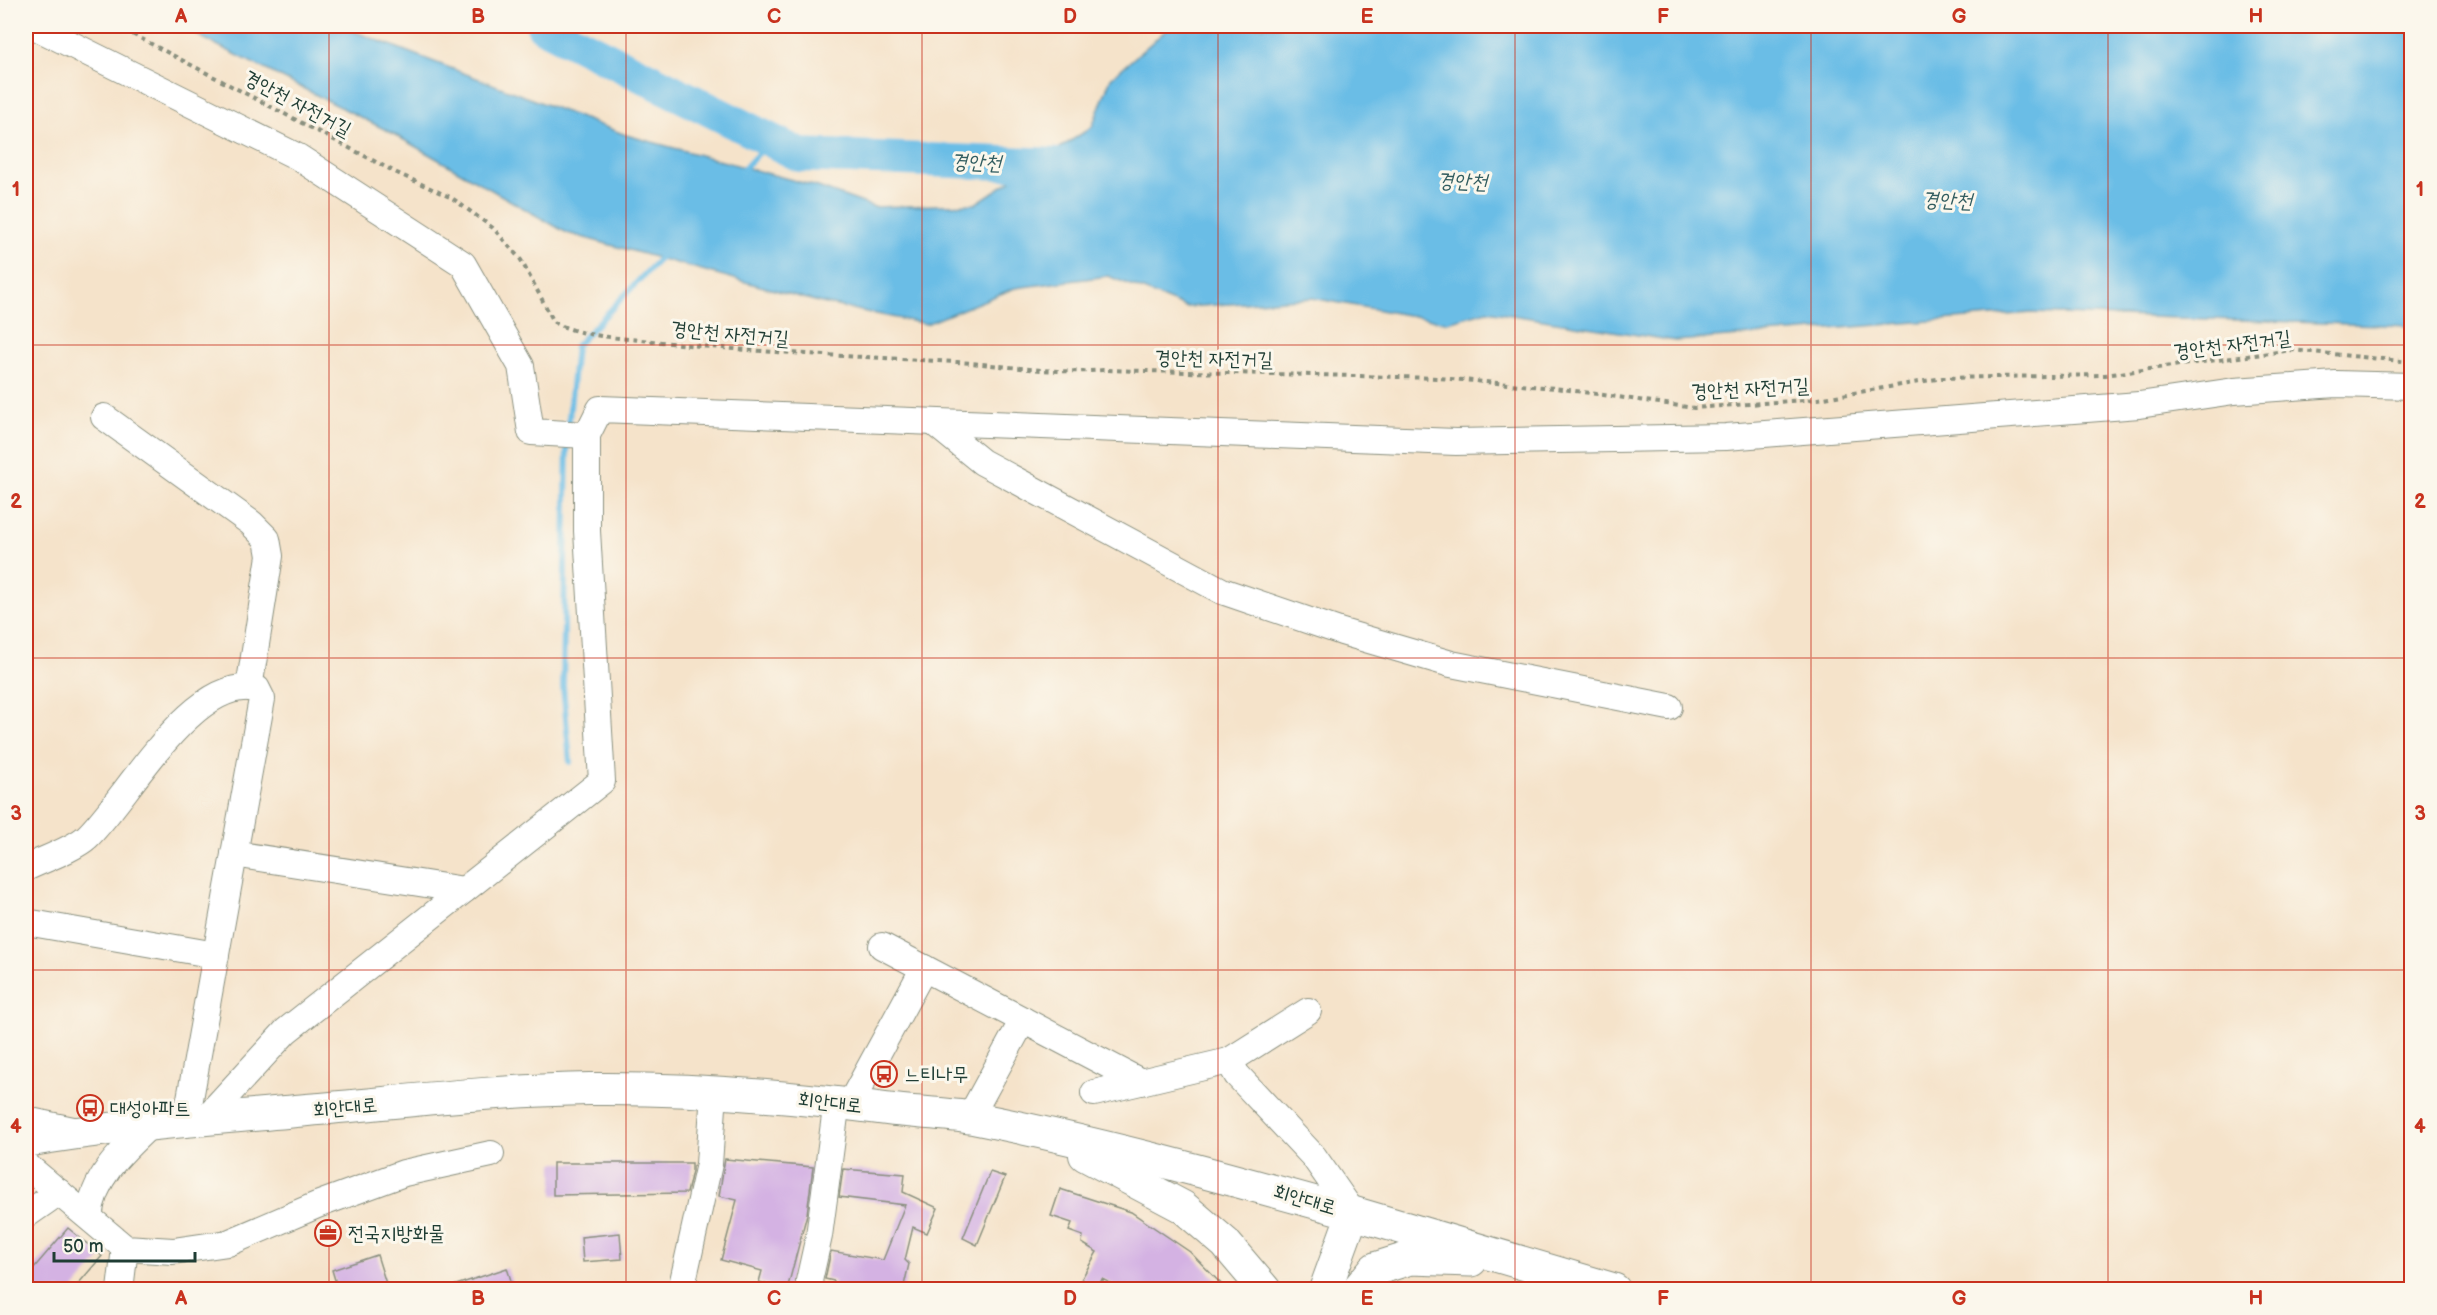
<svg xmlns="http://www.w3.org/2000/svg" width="2437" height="1315" viewBox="0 0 2437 1315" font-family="'Balsamiq Sans','Poor Story',sans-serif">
<rect width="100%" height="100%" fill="#fbf7ec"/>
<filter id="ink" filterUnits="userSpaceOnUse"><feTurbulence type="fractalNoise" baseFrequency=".0167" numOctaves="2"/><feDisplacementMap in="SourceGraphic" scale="12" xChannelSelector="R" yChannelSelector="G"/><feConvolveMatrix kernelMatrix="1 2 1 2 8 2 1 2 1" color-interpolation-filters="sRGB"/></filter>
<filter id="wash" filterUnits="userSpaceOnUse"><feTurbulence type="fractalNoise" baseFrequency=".008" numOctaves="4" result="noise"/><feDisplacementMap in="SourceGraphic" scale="24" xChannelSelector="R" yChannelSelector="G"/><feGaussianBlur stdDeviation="1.35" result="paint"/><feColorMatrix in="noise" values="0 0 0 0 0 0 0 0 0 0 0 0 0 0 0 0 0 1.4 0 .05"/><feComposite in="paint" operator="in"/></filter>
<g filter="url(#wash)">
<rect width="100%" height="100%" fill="#f5e3ca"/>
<polygon fill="#6abde6" stroke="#447d8d" stroke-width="1.5" points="179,26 346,26 353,31 626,135 818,187 874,207 975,204 1092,127 1111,78 1171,26 2411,26 2411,326 2031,313 1676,341 1487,311 1447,322 1312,298 1186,307 1108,276 1015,288 926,324 822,303 567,233 390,132"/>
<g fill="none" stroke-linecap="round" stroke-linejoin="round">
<g stroke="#6abde6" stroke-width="6">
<polyline points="740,173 769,142"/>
<polyline points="568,429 576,346 665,253"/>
<polyline points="567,439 563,686 570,762"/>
</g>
<polyline stroke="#6abde6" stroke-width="34" points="543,26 800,155 1082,166"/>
</g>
<g id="blocks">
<g fill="#d4b2e3">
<polygon points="725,1159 813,1167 807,1214 787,1290 759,1282 762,1271 721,1260 737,1200 719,1196"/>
<polygon points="553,1163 692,1163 692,1171 687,1193 553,1195"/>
<polygon points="843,1169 905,1174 903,1192 938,1208 927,1233 913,1227 905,1260 909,1264 903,1290 831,1290 834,1281 825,1279 831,1251 883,1260 905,1205 839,1197"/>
<polygon points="990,1172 1005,1177 977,1245 963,1238"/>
<polygon points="1060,1189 1131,1212 1190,1252 1227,1290 1124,1290 1102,1279 1097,1290 1075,1290 1097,1252 1082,1243 1083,1236 1069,1231 1072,1223 1051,1216"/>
<polygon points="68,1228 102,1256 73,1290 31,1290 26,1285 26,1277"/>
<polygon points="620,1233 622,1259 583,1262 581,1237"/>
<polygon points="377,1255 388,1290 338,1290 332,1270"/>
<polygon points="507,1268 514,1290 450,1290 450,1287"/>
</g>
</g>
</g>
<g filter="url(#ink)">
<use href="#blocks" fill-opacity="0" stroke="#8a907f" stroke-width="1.5"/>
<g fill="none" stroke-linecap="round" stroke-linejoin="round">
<defs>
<g id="minor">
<polyline points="34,26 298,157 463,264 521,366 531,432 587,435"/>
<polyline points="104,417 251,523 267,539 270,556 249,688"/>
<polyline points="933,422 982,462 1222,591 1342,632 1451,664 1669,707"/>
<polyline points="234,854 464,890"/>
<path d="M26,868C42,860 74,849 87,837C127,799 193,674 257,689L262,699L186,1121"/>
<polyline points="26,922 216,955"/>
<polyline points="882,946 1141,1082"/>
<polyline points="1308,1011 1229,1061 1237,1075 1314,1157 1353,1213"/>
<polyline points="1094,1093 1229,1061"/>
<polyline points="850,1104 924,968"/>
<polyline points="970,1117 1023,1020"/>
<polyline points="26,1120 73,1130"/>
<polyline points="204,1120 286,1031 602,781 587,531 587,435 600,409 1456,442 1726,437 2139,405 2234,391 2336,384 2412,386"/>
<polyline points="26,1165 125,1248 173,1251 228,1243 317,1205 404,1173 491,1154"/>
<polyline points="26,1215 59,1192"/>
<path d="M89,1217C93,1177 122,1151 150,1125"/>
<polyline points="120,1290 125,1248"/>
<polyline points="681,1290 709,1164 714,1093"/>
<polyline points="811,1290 809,1281 819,1236 837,1101"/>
</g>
<g id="major">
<path d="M26,1141C119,1125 213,1119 307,1110C401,1102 496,1090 590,1089C689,1088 788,1096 886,1109C915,1113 945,1113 973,1118C1101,1143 1227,1178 1353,1213L1325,1290"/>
<polyline points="1085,1155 1183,1207 1225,1243 1265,1290"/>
</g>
<g id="highway">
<polyline points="1353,1213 1614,1290"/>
<polyline points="1358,1290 1375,1269 1410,1258 1471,1260"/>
</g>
</defs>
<use href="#minor" stroke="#8a907f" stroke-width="28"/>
<use href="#major" stroke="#8a907f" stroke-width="34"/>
<use href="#highway" stroke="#8a907f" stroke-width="35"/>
<path stroke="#8a907f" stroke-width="4" stroke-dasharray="4.5 4.5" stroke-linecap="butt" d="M117,26L397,173L452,198L493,228L521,260L554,322C581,337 621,338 652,341C753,353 855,356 957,362C1006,365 1054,375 1103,370L1439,378L1555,388L1694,408L1818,399L1943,378L2105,375L2292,350L2411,362"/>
<use href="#minor" stroke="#fff" stroke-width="26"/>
<use href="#major" stroke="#fff" stroke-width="32"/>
<use href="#highway" stroke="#fff" stroke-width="33"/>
</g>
</g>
<path fill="none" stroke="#c8321e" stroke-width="1.5" stroke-opacity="0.55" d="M329,26V1290M626,26V1290M922,26V1290M1218,26V1290M1515,26V1290M1811,26V1290M2108,26V1290M26,345H2412M26,658H2412M26,970H2412"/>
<defs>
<symbol id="bus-ring" viewBox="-11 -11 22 22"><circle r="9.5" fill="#fbf7ec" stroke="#c8321e" stroke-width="1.5"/><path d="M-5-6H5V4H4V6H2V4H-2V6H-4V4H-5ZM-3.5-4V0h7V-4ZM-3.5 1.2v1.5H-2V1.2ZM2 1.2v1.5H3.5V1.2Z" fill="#c8321e"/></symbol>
<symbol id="office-ring" viewBox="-11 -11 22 22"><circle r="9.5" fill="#fbf7ec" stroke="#c8321e" stroke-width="1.5"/><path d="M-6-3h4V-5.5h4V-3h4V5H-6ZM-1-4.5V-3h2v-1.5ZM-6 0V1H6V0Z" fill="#c8321e"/></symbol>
</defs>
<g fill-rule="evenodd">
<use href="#bus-ring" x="869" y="1059" width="30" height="30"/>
<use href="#bus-ring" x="75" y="1093" width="30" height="30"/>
<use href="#office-ring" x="313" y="1218" width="30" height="30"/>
</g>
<g text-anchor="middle" stroke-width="6" stroke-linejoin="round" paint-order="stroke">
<g font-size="20" fill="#1f3d34" stroke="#fbf7ec">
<text transform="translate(298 103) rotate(28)" y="7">경안천 자전거길</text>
<text transform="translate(730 333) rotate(5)" y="7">경안천 자전거길</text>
<text transform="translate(2232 344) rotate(-7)" y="7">경안천 자전거길</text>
<text transform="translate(1214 358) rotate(1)" y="7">경안천 자전거길</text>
<text transform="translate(1750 388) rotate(-3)" y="7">경안천 자전거길</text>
<text transform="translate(830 1102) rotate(6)" y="7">회안대로</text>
<text transform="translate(345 1107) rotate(-5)" y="7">회안대로</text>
<text transform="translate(1305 1199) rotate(16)" y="7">회안대로</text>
</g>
<g font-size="20" fill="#1f3d34" stroke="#fbf7ec" text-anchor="start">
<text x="904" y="1081">느티나무</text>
<text x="110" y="1115">대성아파트</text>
<text x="348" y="1240">전국지방화물</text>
</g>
<g font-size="21" font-style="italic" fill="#325d60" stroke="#fbf7ec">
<text transform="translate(976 162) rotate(2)" y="7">경안천</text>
<text transform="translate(1462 181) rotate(2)" y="7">경안천</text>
<text transform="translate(1947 200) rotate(2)" y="7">경안천</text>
</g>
</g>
<rect width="2437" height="1315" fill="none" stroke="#fbf7ec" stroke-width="66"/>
<path d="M54 1252v9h141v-9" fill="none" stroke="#1f3d34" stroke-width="3"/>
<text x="63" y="1252" font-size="18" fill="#1f3d34" stroke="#fbf7ec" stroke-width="4.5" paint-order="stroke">50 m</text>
<rect x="33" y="33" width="2371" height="1249" fill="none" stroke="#c8321e" stroke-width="2"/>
<g font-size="20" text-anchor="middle" font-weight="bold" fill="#c8321e">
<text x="181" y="23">A</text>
<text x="478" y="23">B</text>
<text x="774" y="23">C</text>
<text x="1070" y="23">D</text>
<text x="1367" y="23">E</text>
<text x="1663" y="23">F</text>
<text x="1959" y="23">G</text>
<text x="2256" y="23">H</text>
<text x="16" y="196">1</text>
<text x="2420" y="196">1</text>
<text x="16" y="508">2</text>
<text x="2420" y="508">2</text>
<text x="16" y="820">3</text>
<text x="2420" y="820">3</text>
<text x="16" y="1133">4</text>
<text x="2420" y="1133">4</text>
<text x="181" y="1305">A</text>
<text x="478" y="1305">B</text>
<text x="774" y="1305">C</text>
<text x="1070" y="1305">D</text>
<text x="1367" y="1305">E</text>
<text x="1663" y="1305">F</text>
<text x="1959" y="1305">G</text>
<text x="2256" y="1305">H</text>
</g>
</svg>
